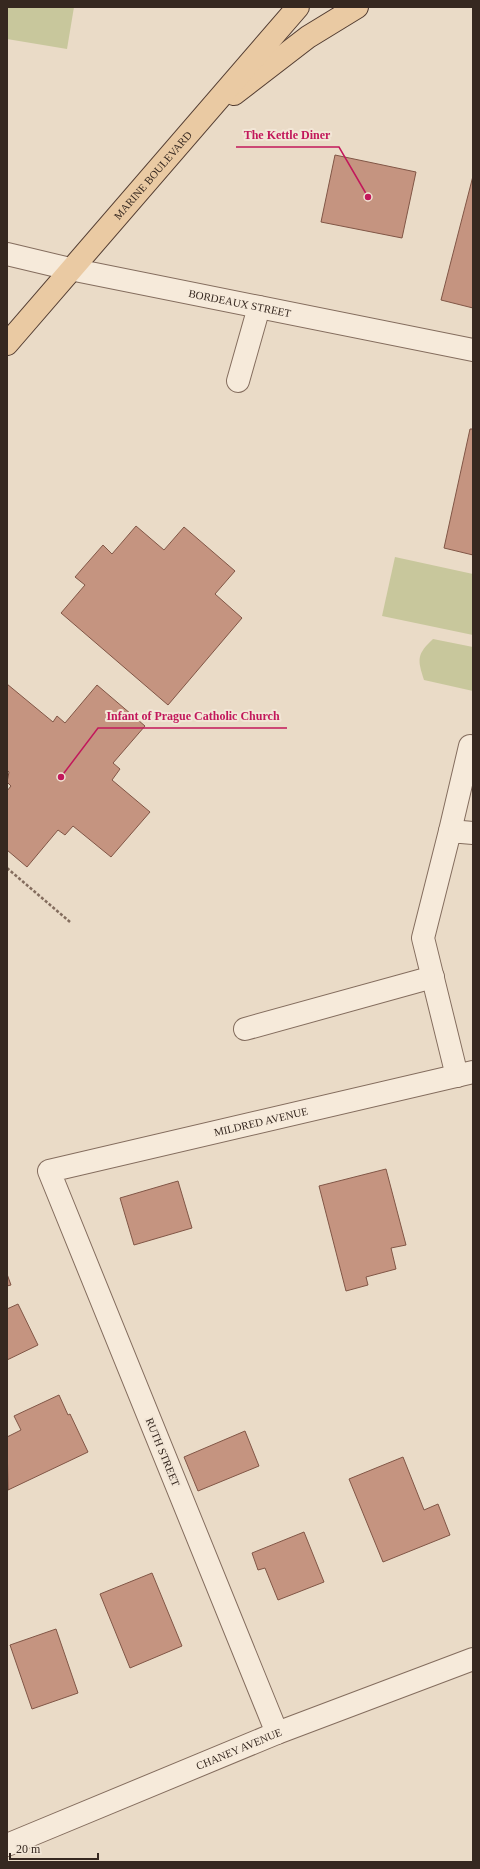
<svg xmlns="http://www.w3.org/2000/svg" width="480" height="1869" viewBox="0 0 480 1869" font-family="'Times New Roman',serif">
<rect width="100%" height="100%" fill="#eadbc7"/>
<g fill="#c8c79c">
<polygon points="7,7 74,7 67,49 7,39"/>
<polygon points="395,557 473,574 473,635 382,616"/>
<path d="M433,639L473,647V691L424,680C417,659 417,654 433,639Z"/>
</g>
<g fill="#c59480" stroke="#815646">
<polygon points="335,155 416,172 402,238 321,222"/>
<polygon points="473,176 473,308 441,300"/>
<polygon points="470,429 473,429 473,555 444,548"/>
<polygon points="136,526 164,550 184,527 235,571 215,594 242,618 168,705 61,613 85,585 75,577 103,545 112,554"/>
<polygon points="7,684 53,722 57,716 65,723 97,685 145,726 113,763 120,769 112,780 150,812 111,857 73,826 65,835 58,830 27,867 7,850 7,791 11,786 7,782 9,772 7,770"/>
<polygon points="386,1169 406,1245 391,1248 396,1269 366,1277 368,1285 346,1291 319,1186"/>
<polygon points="178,1181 192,1228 134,1245 120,1198"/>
<polygon points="7,1274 11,1285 7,1286"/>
<polygon points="18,1304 38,1345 7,1360 7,1309"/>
<polygon points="59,1395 68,1415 70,1414 88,1452 8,1490 7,1437 21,1430 14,1416"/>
<polygon points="245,1431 259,1466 198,1491 184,1457"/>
<polygon points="403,1457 424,1510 438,1504 450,1535 383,1562 349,1479"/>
<polygon points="304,1532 324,1582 278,1600 265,1568 258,1570 252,1553"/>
<polygon points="152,1573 182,1646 130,1668 100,1594"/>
<polygon points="56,1629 78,1693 32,1709 10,1645"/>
</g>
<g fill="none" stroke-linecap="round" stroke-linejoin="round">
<defs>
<g id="minor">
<path id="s1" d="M7,254L70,269L473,350"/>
<polyline points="238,381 259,307"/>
<polyline points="450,831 470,746"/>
<polyline points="245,1029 433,977"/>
<polyline points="457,1076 423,938 450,831 473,833"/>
<path id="s2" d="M277,1733L49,1171L473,1072"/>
<path id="s3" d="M7,1845L277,1733L473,1659"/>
</g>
<g id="major">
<polyline points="234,94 308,37 357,7"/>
<path id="s4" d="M7,344L298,7"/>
</g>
</defs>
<use href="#minor" stroke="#846d5e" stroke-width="24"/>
<use href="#major" stroke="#533d32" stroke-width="24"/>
<polyline stroke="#846d5e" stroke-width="2.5" stroke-dasharray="3 2" stroke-linecap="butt" points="7,868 70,922"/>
<use href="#minor" stroke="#f6eada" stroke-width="22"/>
<use href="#major" stroke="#eacaa3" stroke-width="22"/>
</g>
<g text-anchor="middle" stroke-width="4" stroke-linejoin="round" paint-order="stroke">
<g font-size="11" fill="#362820" stroke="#f2e6d6">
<text dy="4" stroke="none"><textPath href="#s4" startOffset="223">MARINE BOULEVARD</textPath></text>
<text dy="4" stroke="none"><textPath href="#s1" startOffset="238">BORDEAUX STREET</textPath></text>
<text dy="4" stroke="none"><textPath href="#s2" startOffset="824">MILDRED AVENUE</textPath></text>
<text transform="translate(163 1452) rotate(68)" y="4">RUTH STREET</text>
<text dy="4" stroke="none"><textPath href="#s3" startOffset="251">CHANEY AVENUE</textPath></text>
</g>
</g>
<path fill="none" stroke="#c2185b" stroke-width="1.5" d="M368 197L339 147H236M61 777L98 728H287"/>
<g fill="#c2185b" stroke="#f2e6d6" stroke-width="1.5">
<circle cx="368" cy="197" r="4"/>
<circle cx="61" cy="777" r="4"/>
</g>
<g font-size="12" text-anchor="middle" font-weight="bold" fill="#c2185b" stroke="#f2e6d6" stroke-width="4" stroke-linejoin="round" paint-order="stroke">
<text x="287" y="139">The Kettle Diner</text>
<text x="193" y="720">Infant of Prague Catholic Church</text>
</g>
<rect width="480" height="1869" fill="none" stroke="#362820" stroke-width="16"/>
<path d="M10 1853v6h88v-6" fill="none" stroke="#362820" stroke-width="2"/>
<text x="16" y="1853" font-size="12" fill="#362820" stroke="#f2e6d6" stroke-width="3" paint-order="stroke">20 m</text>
</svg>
